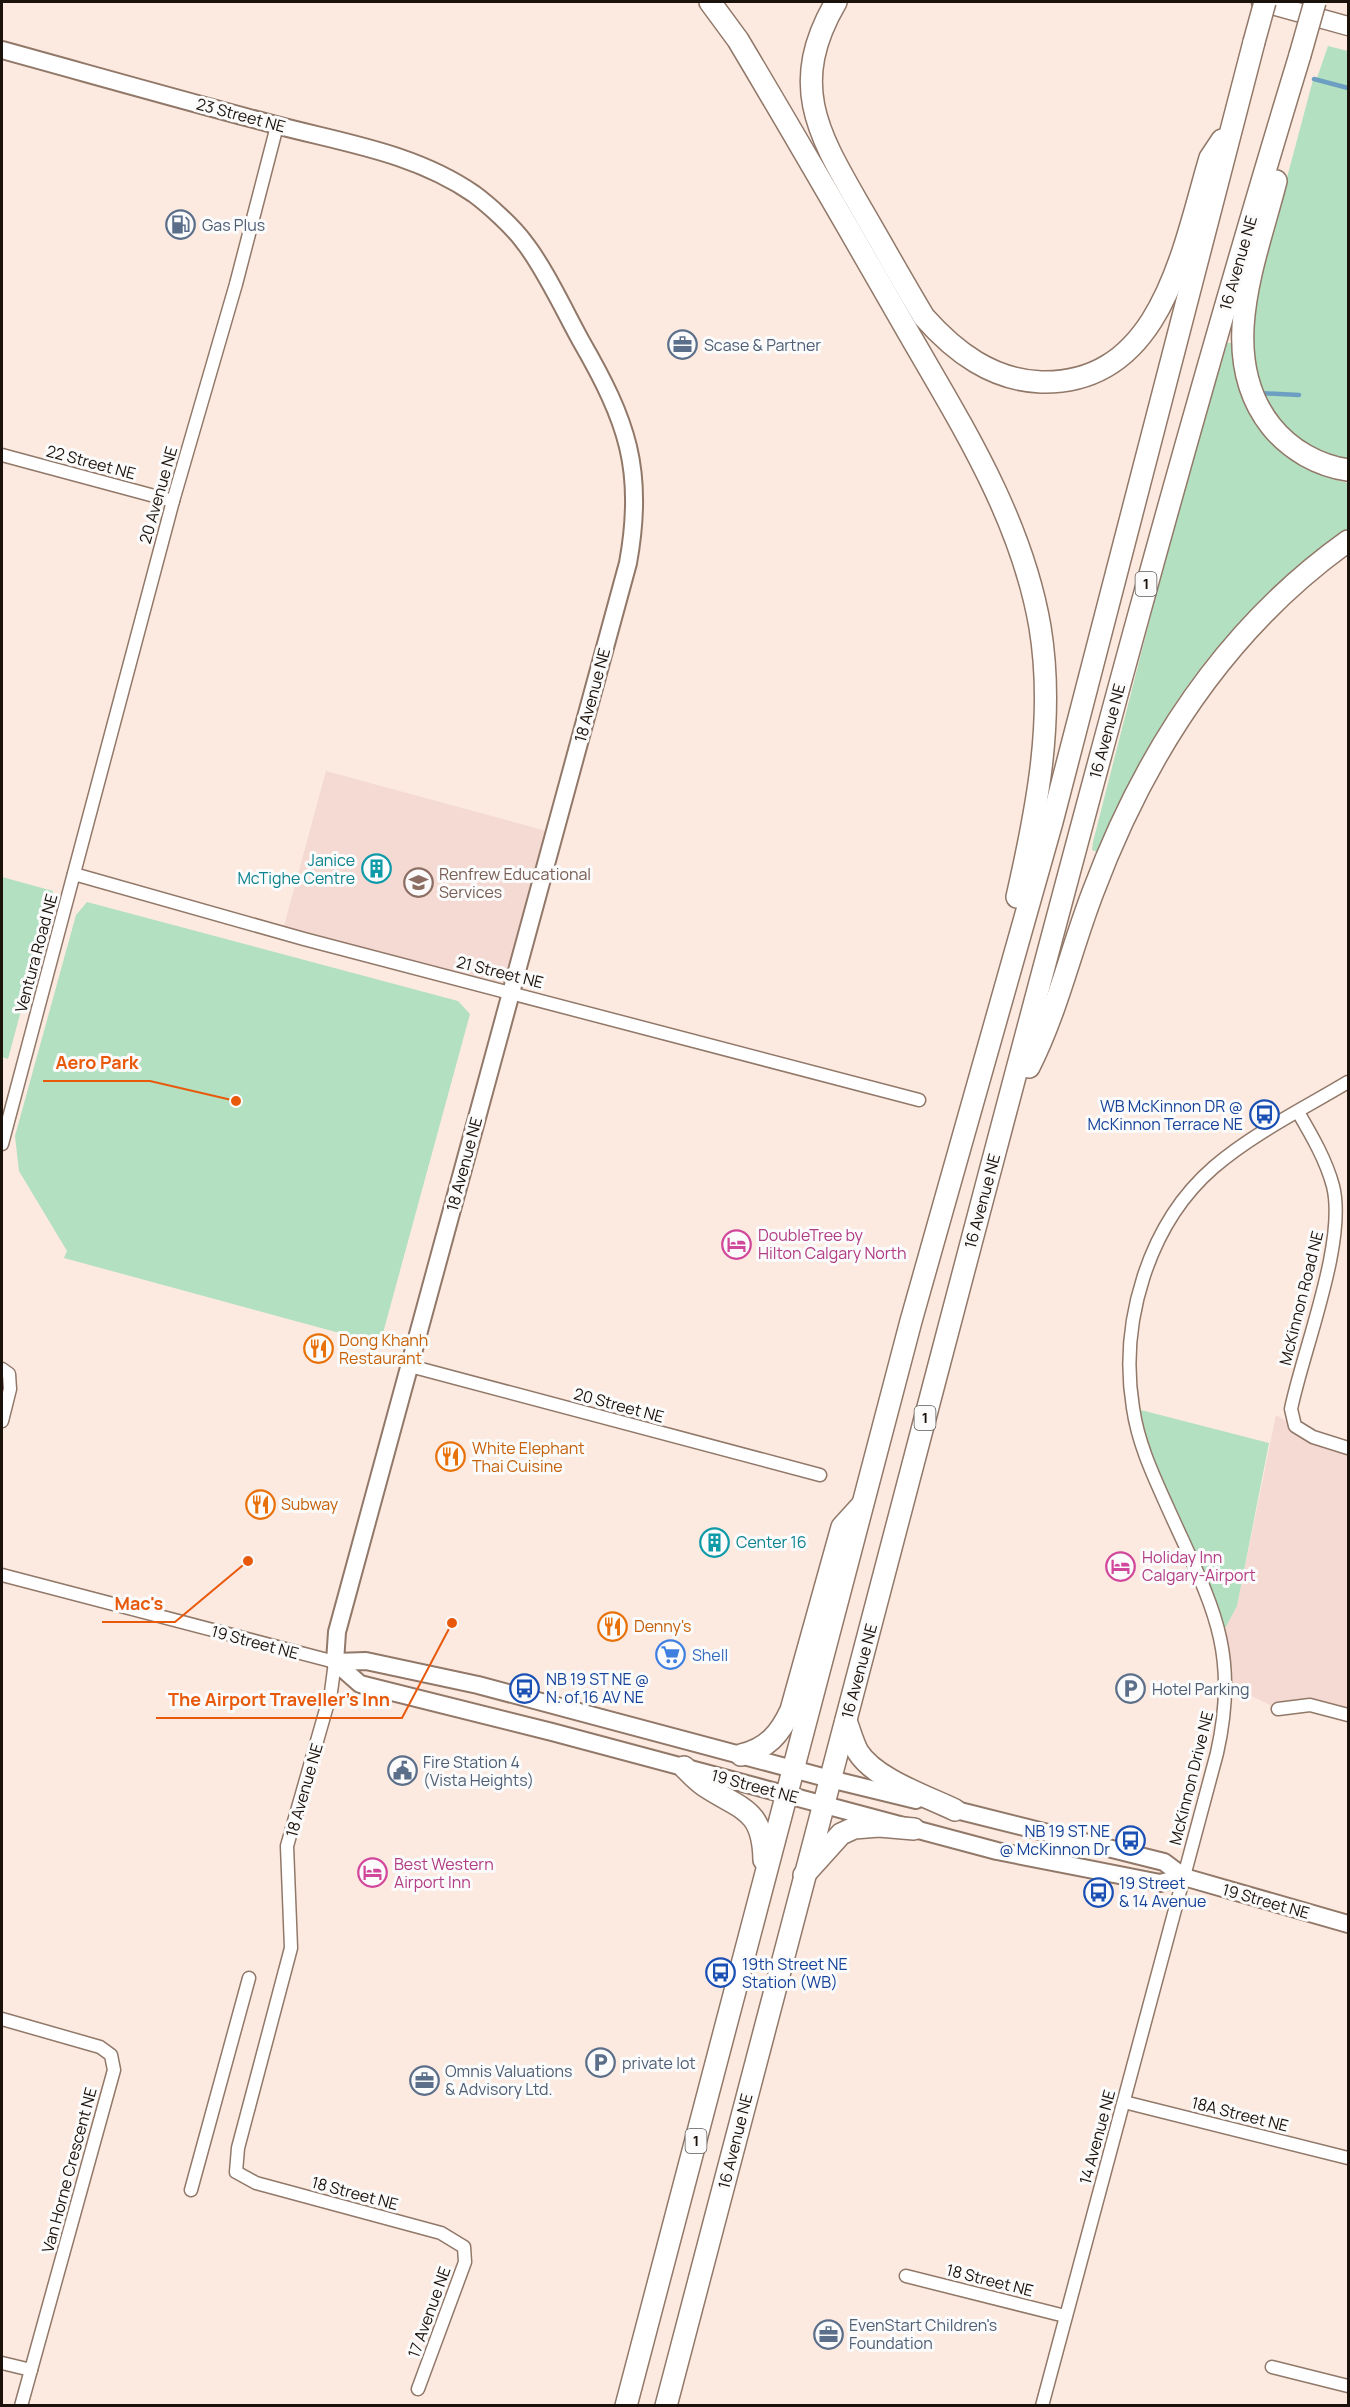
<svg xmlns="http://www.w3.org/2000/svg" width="1350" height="2407" viewBox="0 0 1350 2407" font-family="Manrope,sans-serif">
<rect width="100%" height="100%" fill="#fceae0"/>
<g fill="#f4dad3">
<polygon points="326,771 554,833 511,992 282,933"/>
<polygon points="1276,1415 1295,1426 1348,1448 1348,1715 1310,1705 1278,1709 1249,1695 1227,1696 1221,1636 1237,1606"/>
</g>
<g fill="#b2e0c0">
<polygon points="1328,46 1348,51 1348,462 1337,460 1306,444 1293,436 1271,414 1248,352 1249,320 1313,80 1316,81"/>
<path d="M1227,343H1231L1232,347C1236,419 1277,468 1348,483V532C1316,559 1280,585 1249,614C1181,679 1135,766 1097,852L1092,850L1093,842L1178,509Z"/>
<polygon points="2,877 53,891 8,1059 2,1057"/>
<polygon points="87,902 458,1001 470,1014 380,1344 64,1258 67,1251 19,1171 15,1136 76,915"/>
<polygon points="1133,1408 1269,1443 1237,1606 1221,1636 1169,1510"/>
</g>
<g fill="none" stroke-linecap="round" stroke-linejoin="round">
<g stroke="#6d9fc2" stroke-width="4.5">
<polyline points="1314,79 1348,88"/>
<polyline points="1259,393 1299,395"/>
</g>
<defs>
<g id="street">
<polyline points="2,455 173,501"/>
<polyline points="74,874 304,939 919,1100"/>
<path d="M1298,1112C1312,1136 1326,1160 1333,1186C1347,1242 1303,1350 1291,1409L1295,1426L1313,1437L1348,1448"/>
<polyline points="2,1144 173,501 236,284 277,126"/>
<polyline points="410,1366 820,1475"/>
<polyline points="2,1369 9,1374 10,1389 2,1421"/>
<polyline points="2,1575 335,1662 331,1692 287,1846 291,1948 238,2148 236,2172 256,2183 441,2233 464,2247 465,2262 418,2389"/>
<polyline points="1278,1709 1310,1705 1348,1715"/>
<polyline points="2,2019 100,2047 111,2055 114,2070 21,2406"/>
<polyline points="1124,2102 1348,2158"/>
<polyline points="191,2190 249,1978"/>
<polyline points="906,2276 1065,2316"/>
<polyline points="2,2363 31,2370"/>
<polyline points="1272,2367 1348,2386"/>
<path d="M1042,2406L1217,1753C1241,1647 1209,1600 1167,1506C1153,1475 1138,1443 1133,1408C1119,1323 1148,1224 1214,1167C1254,1133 1303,1109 1348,1082"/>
</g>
<g id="secondary">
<path d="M2,50C93,75 184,101 276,125C344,143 415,153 474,194C489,205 513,227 524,242C544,267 565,312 581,341C627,421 645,470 628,563L337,1632L335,1662"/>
<polyline points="335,1662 366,1661 478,1685 830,1779 916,1800"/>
<polyline points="335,1662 360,1684 552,1732 997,1851 1160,1883 1184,1877"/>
<polyline points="944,1807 1164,1862 1184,1877 1348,1924"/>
</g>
<polyline id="primary" points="1261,2 1348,26"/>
<g id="highway">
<path d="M710,2L738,40C794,134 849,229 904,325C959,421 1021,516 1040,627C1055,718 1037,809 1017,897"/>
<path d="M836,2C787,86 819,135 862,210C883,246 903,282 924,317C955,352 992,380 1041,382C1162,385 1183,248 1210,158L1222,140"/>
<path d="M1276,181C1256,260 1215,355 1271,426C1290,450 1319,466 1348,470"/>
<path d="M1029,1067C1057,1012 1071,949 1093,892C1145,753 1226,628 1348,541"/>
<path d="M846,1721C850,1731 853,1743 858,1752C875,1779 926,1796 955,1810"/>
<path d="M741,1755C767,1749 780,1734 791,1710L842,1527L862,1505"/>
<path d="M684,1767C690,1773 697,1781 705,1786C741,1810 763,1808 764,1860"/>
<polyline points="804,1875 841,1834 854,1828 879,1826 914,1829"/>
<polyline points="626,2406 911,1321 1052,822 1254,42"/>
<path d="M666,2406C774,1995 881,1585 989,1175C1088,800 1187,425 1300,55"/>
</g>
</defs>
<use href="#street" stroke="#917869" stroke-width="15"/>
<use href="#secondary" stroke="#917869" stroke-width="20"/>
<use href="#primary" stroke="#917869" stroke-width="21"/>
<use href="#highway" stroke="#917869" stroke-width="24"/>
<use href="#street" stroke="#fff" stroke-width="12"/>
<use href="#secondary" stroke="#fff" stroke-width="16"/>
<use href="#primary" stroke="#fff" stroke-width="18"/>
<use href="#highway" stroke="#fff" stroke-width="21"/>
<defs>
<g id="highway-bridge">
<polyline points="1254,42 1265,2"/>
<polyline points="1300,55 1315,2"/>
</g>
</defs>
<use href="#highway-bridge" stroke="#917869" stroke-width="24" stroke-linecap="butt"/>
<use href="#highway-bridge" stroke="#fff" stroke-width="21"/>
</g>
<defs>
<symbol id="fuel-ring" viewBox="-11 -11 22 22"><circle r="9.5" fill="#fbfbfb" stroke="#5c6f8a" stroke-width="1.5"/><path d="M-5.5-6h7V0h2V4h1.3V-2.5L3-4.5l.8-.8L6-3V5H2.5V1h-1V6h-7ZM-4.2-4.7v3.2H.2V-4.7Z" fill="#5c6f8a"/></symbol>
<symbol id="office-ring" viewBox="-11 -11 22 22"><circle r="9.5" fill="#fbfbfb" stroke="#5c6f8a" stroke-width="1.5"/><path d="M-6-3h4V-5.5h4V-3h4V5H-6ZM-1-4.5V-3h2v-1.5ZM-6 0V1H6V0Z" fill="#5c6f8a"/></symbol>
<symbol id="building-ring" viewBox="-11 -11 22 22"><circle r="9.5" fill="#fbfbfb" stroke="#0f9aa8" stroke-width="1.5"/><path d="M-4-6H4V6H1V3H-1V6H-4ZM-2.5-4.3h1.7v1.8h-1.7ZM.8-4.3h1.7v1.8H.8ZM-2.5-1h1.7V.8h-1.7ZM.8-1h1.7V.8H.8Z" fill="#0f9aa8"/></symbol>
<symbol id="school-ring" viewBox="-11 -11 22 22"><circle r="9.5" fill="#fbfbfb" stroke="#8d6e63" stroke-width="1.5"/><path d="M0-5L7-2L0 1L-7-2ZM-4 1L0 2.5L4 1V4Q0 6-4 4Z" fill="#8d6e63"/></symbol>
<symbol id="bus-ring" viewBox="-11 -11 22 22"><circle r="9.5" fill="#fbfbfb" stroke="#1a4fb4" stroke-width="1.5"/><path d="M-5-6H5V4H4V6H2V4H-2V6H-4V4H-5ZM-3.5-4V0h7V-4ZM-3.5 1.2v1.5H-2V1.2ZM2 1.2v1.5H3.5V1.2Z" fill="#1a4fb4"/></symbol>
<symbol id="hotel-ring" viewBox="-11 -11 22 22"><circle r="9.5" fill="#fbfbfb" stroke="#d1479c" stroke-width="1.5"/><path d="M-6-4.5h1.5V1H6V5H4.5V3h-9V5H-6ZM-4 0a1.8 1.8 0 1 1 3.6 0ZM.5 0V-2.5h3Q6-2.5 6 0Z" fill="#d1479c"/></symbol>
<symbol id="restaurant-ring" viewBox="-11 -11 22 22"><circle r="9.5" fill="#fbfbfb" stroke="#e8710a" stroke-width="1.5"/><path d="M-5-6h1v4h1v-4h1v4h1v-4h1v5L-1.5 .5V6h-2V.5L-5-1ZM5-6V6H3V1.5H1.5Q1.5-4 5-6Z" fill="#e8710a"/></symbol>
<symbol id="supermarket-ring" viewBox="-11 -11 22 22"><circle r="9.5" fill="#fbfbfb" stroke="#3f7fe0" stroke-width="1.5"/><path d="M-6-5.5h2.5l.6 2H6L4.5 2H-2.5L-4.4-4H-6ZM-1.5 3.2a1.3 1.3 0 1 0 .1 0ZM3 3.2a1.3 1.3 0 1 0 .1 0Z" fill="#3f7fe0"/></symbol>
<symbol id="parking-ring" viewBox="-11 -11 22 22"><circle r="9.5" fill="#fbfbfb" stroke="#5c6f8a" stroke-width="1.5"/><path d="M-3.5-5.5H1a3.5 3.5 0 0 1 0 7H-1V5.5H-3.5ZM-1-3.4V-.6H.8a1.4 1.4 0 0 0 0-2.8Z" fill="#5c6f8a"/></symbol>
<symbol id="civic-ring" viewBox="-11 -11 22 22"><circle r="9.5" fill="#fbfbfb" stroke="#5c6f8a" stroke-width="1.5"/><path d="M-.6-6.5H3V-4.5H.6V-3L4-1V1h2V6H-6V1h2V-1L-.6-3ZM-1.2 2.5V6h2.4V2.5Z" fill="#5c6f8a"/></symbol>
</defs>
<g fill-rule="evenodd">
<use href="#fuel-ring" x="164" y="208" width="33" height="33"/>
<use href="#office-ring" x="666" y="328" width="33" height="33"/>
<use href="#building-ring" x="360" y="852" width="33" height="33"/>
<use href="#school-ring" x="402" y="866" width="33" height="33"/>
<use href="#bus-ring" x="1248" y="1098" width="33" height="33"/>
<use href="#hotel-ring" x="720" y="1228" width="33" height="33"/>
<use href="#restaurant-ring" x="302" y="1332" width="33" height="33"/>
<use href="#restaurant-ring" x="434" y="1440" width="33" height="33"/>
<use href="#restaurant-ring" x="244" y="1488" width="33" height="33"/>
<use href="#building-ring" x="698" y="1526" width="33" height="33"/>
<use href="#hotel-ring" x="1104" y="1550" width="33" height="33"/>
<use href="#restaurant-ring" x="596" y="1610" width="33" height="33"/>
<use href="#supermarket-ring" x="654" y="1638" width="33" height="33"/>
<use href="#bus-ring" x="508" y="1672" width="33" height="33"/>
<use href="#parking-ring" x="1114" y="1672" width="33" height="33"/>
<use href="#civic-ring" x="386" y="1754" width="33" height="33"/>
<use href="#bus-ring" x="1114" y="1824" width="33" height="33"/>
<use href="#hotel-ring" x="356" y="1856" width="33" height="33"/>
<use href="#bus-ring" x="1082" y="1876" width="33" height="33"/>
<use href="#bus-ring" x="704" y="1956" width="33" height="33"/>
<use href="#parking-ring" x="584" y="2046" width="33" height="33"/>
<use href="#office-ring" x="408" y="2064" width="33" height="33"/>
<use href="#office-ring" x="812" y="2318" width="33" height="33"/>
</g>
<g text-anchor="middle" stroke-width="6" stroke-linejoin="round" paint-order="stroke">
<g fill="#fbfbfb" stroke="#5e5854" stroke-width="1.5">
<rect x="1135.5" y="572" width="21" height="24" rx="4.5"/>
<rect x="914.5" y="1406" width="21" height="24" rx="4.5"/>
<rect x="685.5" y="2129" width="21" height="24" rx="4.5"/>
</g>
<g font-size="15" font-weight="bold" fill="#1b120c">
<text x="1146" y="589">1</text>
<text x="925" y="1423">1</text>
<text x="696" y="2146">1</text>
</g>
<g font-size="16" fill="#1b120c" stroke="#fbfbfb">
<text transform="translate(241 115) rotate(15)" y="6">23 Street NE</text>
<text transform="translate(1238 263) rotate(-74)" y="6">16 Avenue NE</text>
<text transform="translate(91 462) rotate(15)" y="6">22 Street NE</text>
<text transform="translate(158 495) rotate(-74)" y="6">20 Avenue NE</text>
<text transform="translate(592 695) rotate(-75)" y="6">18 Avenue NE</text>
<text transform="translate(1107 731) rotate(-75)" y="6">16 Avenue NE</text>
<text transform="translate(36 953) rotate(-75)" y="6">Ventura Road NE</text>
<text transform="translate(500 972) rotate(14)" y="6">21 Street NE</text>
<text transform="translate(464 1164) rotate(-75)" y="6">18 Avenue NE</text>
<text transform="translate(982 1201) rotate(-75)" y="6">16 Avenue NE</text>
<text transform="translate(1301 1298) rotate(-76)" y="6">McKinnon Road NE</text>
<text transform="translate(619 1405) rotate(15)" y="6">20 Street NE</text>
<text transform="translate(255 1642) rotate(15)" y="6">19 Street NE</text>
<text transform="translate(859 1671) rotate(-75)" y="6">16 Avenue NE</text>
<text transform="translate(1191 1778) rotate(-76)" y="6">McKinnon Drive NE</text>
<text transform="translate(755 1786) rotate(15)" y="6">19 Street NE</text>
<text transform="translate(304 1790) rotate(-74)" y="6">18 Avenue NE</text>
<text transform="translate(1266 1901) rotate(16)" y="6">19 Street NE</text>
<text transform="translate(1240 2114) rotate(14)" y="6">18A Street NE</text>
<text transform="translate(1097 2137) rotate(-75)" y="6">14 Avenue NE</text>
<text transform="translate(735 2141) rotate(-76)" y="6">16 Avenue NE</text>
<text transform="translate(69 2170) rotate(-75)" y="6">Van Horne Crescent NE</text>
<text transform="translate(355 2193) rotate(15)" y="6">18 Street NE</text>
<text transform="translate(990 2280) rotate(14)" y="6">18 Street NE</text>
<text transform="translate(429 2312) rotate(-70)" y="6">17 Avenue NE</text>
</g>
<g font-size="16" fill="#4e5e75" stroke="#fbfbfb" text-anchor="start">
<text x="202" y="231">Gas Plus</text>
<text x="704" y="351">Scase &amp; Partner</text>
<text x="1152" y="1695">Hotel Parking</text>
<text x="423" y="1768">Fire Station 4<tspan x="423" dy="18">(Vista Heights)</tspan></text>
<text x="622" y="2069">private lot</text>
<text x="445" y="2077">Omnis Valuations<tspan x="445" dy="18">&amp; Advisory Ltd.</tspan></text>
<text x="849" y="2331">EvenStart Children's<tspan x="849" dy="18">Foundation</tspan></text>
</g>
<g font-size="16" fill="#0d838f" stroke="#fbfbfb" text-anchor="end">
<text x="355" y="866">Janice<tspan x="355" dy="18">McTighe Centre</tspan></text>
<text x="736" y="1548" text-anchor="start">Center 16</text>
</g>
<g font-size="16" fill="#785e54" stroke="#fbfbfb" text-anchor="start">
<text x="439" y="880">Renfrew Educational<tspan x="439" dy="18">Services</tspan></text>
</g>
<g font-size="16" fill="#164399" stroke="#fbfbfb" text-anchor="start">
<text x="1243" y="1112" text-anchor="end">WB McKinnon DR @<tspan x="1243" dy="18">McKinnon Terrace NE</tspan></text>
<text x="546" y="1685">NB 19 ST NE @<tspan x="546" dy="18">N. of 16 AV NE</tspan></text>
<text x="1110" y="1837" text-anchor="end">NB 19 ST NE<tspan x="1110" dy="18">@ McKinnon Dr</tspan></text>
<text x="1119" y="1889">19 Street<tspan x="1119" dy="18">&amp; 14 Avenue</tspan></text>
<text x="742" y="1970">19th Street NE<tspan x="742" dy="18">Station (WB)</tspan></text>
</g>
<g font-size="16" fill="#b23c85" stroke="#fbfbfb" text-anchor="start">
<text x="758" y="1241">DoubleTree by<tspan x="758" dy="18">Hilton Calgary North</tspan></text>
<text x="1142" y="1563">Holiday Inn<tspan x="1142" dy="18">Calgary-Airport</tspan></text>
<text x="394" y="1870">Best Western<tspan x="394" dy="18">Airport Inn</tspan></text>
</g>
<g font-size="16" fill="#c56008" stroke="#fbfbfb" text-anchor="start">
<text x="339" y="1346">Dong Khanh<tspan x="339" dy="18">Restaurant</tspan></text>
<text x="472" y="1454">White Elephant<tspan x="472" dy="18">Thai Cuisine</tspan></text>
<text x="281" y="1510">Subway</text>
<text x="634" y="1632">Denny's</text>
</g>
<g font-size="16" fill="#366cbe" stroke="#fbfbfb" text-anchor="start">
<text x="692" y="1661">Shell</text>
</g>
</g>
<path fill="none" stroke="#e8590c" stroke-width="2" d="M236 1101L150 1081H43M248 1561L175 1622H102M452 1623L402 1718H156"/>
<g fill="#e8590c" stroke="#fbfbfb" stroke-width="2">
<circle cx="236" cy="1101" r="6"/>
<circle cx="248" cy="1561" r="6"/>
<circle cx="452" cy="1623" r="6"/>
</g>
<g font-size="18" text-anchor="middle" font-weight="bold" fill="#e8590c" stroke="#fbfbfb" stroke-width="6" stroke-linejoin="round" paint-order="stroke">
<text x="97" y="1069">Aero Park</text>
<text x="139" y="1610">Mac's</text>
<text x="279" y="1706">The Airport Traveller's Inn</text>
</g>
<rect width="1350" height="2407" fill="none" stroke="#1b120c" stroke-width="6"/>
</svg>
